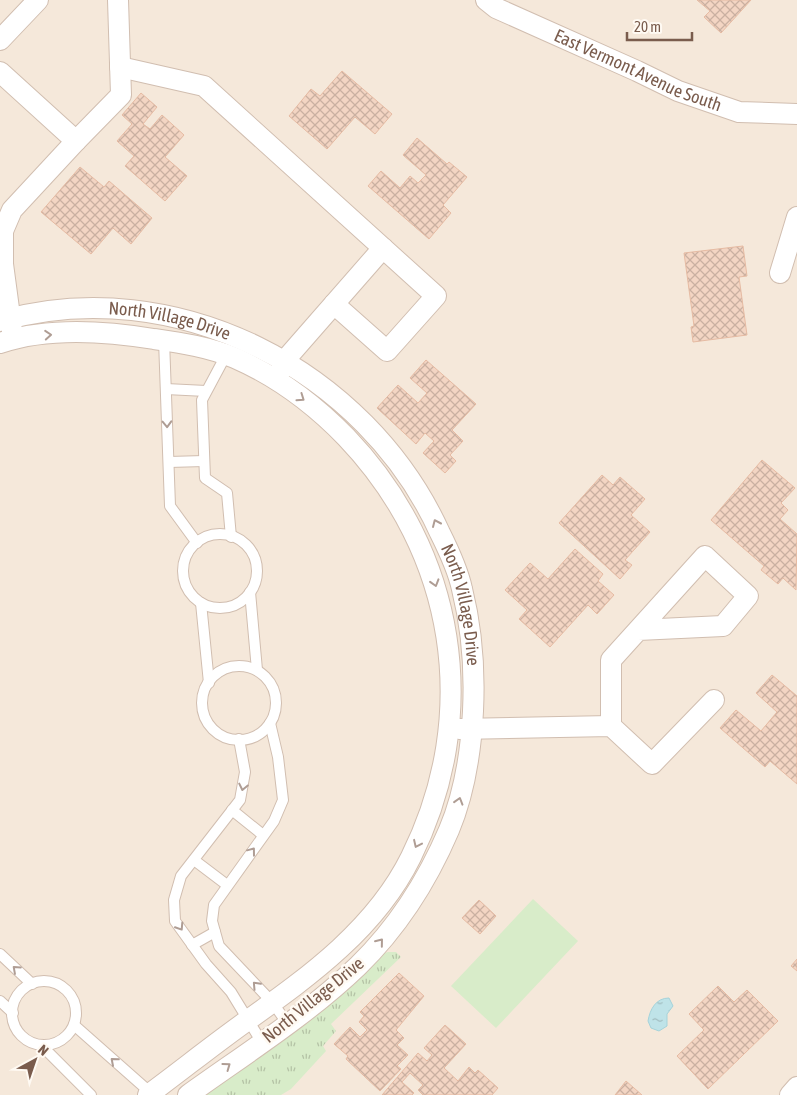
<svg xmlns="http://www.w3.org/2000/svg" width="797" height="1095" viewBox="0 0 797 1095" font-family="'Asap Condensed',sans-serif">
<defs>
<pattern id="grass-tufts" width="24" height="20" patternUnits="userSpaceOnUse" patternTransform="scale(1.25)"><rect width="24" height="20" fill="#d8ecc9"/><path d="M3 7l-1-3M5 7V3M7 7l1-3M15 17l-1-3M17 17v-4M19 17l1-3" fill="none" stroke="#b4c2a5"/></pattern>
<pattern id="water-ripples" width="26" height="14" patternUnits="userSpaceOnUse" patternTransform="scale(1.25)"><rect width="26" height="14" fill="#bfe3e8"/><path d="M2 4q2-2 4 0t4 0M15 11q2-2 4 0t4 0" fill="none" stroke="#a0bbbe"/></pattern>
<pattern id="building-cross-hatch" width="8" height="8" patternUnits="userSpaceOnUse" patternTransform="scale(1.25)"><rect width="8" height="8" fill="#f3d5c3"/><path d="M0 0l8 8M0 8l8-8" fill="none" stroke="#cab0a1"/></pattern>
</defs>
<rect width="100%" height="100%" fill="#fdf6ec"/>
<rect fill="#f5e8da" x="0" y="0" width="797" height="1095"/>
<polygon fill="url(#grass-tufts)" points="388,952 396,952 401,957 331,1024 336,1031 323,1046 326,1051 291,1089 281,1095 197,1095 375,956"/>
<polygon fill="#d8ecc9" points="533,899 578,941 496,1028 451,986"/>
<path fill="url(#water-ripples)" stroke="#a5d3da" d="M669,998L673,1006L667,1014V1026L659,1031L651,1028L648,1021C650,1009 656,998 669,998Z"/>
<g fill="url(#building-cross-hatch)" stroke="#e6bba3">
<polygon points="697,0 751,0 721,33 704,17 710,11"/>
<polygon points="342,71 392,114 375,134 355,117 327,149 289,116 311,89 320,96"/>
<polygon points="141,93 157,107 143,124 150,129 162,115 184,135 165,157 187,176 165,201 125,166 134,156 117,141 132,124 122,115"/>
<polygon points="417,138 447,164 449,162 467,177 443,205 451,213 429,239 368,186 381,171 400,188 410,176 418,183 426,175 403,155"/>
<polygon points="80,167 104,187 109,181 152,218 131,244 113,228 91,254 41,212"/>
<polygon points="743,246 747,276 739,277 747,335 693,342 691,327 694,326 684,253"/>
<polygon points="426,360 476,404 452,430 463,441 450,455 456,461 445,473 423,453 434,441 425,433 416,444 377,408 398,385 418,403 427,393 410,378"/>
<polygon points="762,460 795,488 781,503 788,510 780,519 797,534 796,590 783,578 778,584 761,570 764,566 711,520"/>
<polygon points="602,475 613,485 620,477 645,499 631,515 650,532 625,560 632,565 620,579 559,523"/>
<polygon points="575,549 603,574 598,581 614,595 597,614 588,605 550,647 519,619 527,610 505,590 530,563 548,579"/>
<polygon points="772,675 797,696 797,784 770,761 765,767 720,728 736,710 761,731 777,712 756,693"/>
<polygon points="479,900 496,916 480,934 462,918"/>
<polygon points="797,959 797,971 791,966"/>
<polygon points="399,973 424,996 396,1030 404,1038 397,1045 408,1055 397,1066 401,1069 380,1091 346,1059 348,1056 334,1044 350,1027 360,1037 367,1030 359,1022 364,1016 360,1012"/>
<polygon points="718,986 734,1002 747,990 778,1021 708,1089 677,1056 704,1030 689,1014"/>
<polygon points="445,1025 466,1044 444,1068 458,1081 469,1067 475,1073 478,1070 498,1088 492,1095 423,1095 418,1090 423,1085 410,1073 402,1082 414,1093 412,1095 382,1095 418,1053 427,1061 432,1055 424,1048"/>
<polygon points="626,1081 642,1095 615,1095"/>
</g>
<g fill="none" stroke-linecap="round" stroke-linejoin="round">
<defs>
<g id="lane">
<polyline points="164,340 170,506 197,543"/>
<polyline points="226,355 202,400 205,478 227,493 231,537"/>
<polyline points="166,389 206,391"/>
<polyline points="169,462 204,461"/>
<circle cx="220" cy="571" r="37"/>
<polyline points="250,592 257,670"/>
<polyline points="201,603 209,683"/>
<circle cx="239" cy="703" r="37"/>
<polyline points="270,723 278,757 283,800 274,821 214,905 212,921 219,946 273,1003 287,1023"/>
<polyline points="239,739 245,772 240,800 181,876 174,900 175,921 206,964 231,992 261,1041"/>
<polyline points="232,810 263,835"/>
<polyline points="194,860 227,885"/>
<polyline points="192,945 215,932"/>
<polyline points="0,954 32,984"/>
<circle cx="44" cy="1013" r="32"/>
<polyline points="0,1001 13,1013"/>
<polyline points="74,1025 152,1094"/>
<polyline points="41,1045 91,1095"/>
</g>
<g id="street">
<path id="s1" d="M486,0L496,8L637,71L678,91L739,112L797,114"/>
<polyline points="0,40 38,0"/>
<polyline points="120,67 204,86 436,296 387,351 334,304"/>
<polyline points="0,72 76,141 121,95 118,0"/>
<polyline points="780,273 797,217"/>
<path id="s2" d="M0,321C175,271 366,370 440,533C449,551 458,570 462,589C472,629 475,670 473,711C471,751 465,792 449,830C428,879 397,928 358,966C307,1015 245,1054 188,1095"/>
<polyline points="12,331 3,264 3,231 12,210 76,141"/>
<path d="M0,343C47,327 106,331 154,339C182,343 209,347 235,358C276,376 315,405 346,437C456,552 482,714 411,857C376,928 311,975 248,1020C214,1044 182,1070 148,1095"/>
<polyline points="280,372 285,360 383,248"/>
<polyline points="611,726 611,660 705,556 748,596 723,626 638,630"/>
<polyline points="459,729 611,726 652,764 714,700"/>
<polyline points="790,1095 797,1087"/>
</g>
</defs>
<use href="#lane" stroke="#d1beb0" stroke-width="12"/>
<use href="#street" stroke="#d1beb0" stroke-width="22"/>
<use href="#lane" stroke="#fff" stroke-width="10"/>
<use href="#street" stroke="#fff" stroke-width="20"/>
</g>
<defs><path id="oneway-chevron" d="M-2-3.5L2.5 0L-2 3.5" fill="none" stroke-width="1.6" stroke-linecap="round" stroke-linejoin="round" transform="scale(1.25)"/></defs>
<g stroke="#af9d94">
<use href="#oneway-chevron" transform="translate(48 335) rotate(-4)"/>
<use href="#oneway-chevron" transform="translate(301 398) rotate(35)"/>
<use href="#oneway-chevron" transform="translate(167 424) rotate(88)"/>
<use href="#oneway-chevron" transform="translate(436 523) rotate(-114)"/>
<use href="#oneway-chevron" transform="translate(435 583) rotate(73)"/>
<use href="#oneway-chevron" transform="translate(243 787) rotate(102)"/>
<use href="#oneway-chevron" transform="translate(459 801) rotate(-73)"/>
<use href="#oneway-chevron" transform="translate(417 844) rotate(115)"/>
<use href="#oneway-chevron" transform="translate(252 851) rotate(-53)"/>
<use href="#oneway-chevron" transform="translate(180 927) rotate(57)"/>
<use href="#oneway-chevron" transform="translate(380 942) rotate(-51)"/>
<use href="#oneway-chevron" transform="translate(16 969) rotate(-138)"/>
<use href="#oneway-chevron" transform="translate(256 985) rotate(-133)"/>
<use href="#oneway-chevron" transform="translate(114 1061) rotate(-139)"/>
<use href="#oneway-chevron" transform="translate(227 1066) rotate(-36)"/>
</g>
<g text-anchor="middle" stroke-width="5" stroke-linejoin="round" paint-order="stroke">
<g font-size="18" fill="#7a5c4d" stroke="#fffaf3">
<text dy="6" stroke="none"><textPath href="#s1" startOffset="168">East Vermont Avenue South</textPath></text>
<text dy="6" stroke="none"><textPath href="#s2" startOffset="172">North Village Drive</textPath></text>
<text dy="6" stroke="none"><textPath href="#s2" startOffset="606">North Village Drive</textPath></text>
<text transform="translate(313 1000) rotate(-39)" y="6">North Village Drive</text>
</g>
</g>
<g transform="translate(35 1060) rotate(40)" stroke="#fffaf3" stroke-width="4" paint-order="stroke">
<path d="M0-4L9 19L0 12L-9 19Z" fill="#7a5c4d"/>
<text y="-8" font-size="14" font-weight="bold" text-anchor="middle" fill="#7a5c4d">N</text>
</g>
<path d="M627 32v8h65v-8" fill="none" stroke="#7a5c4d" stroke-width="2.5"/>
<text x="634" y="32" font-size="15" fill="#7a5c4d" stroke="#fffaf3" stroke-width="4" paint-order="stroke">20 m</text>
</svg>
